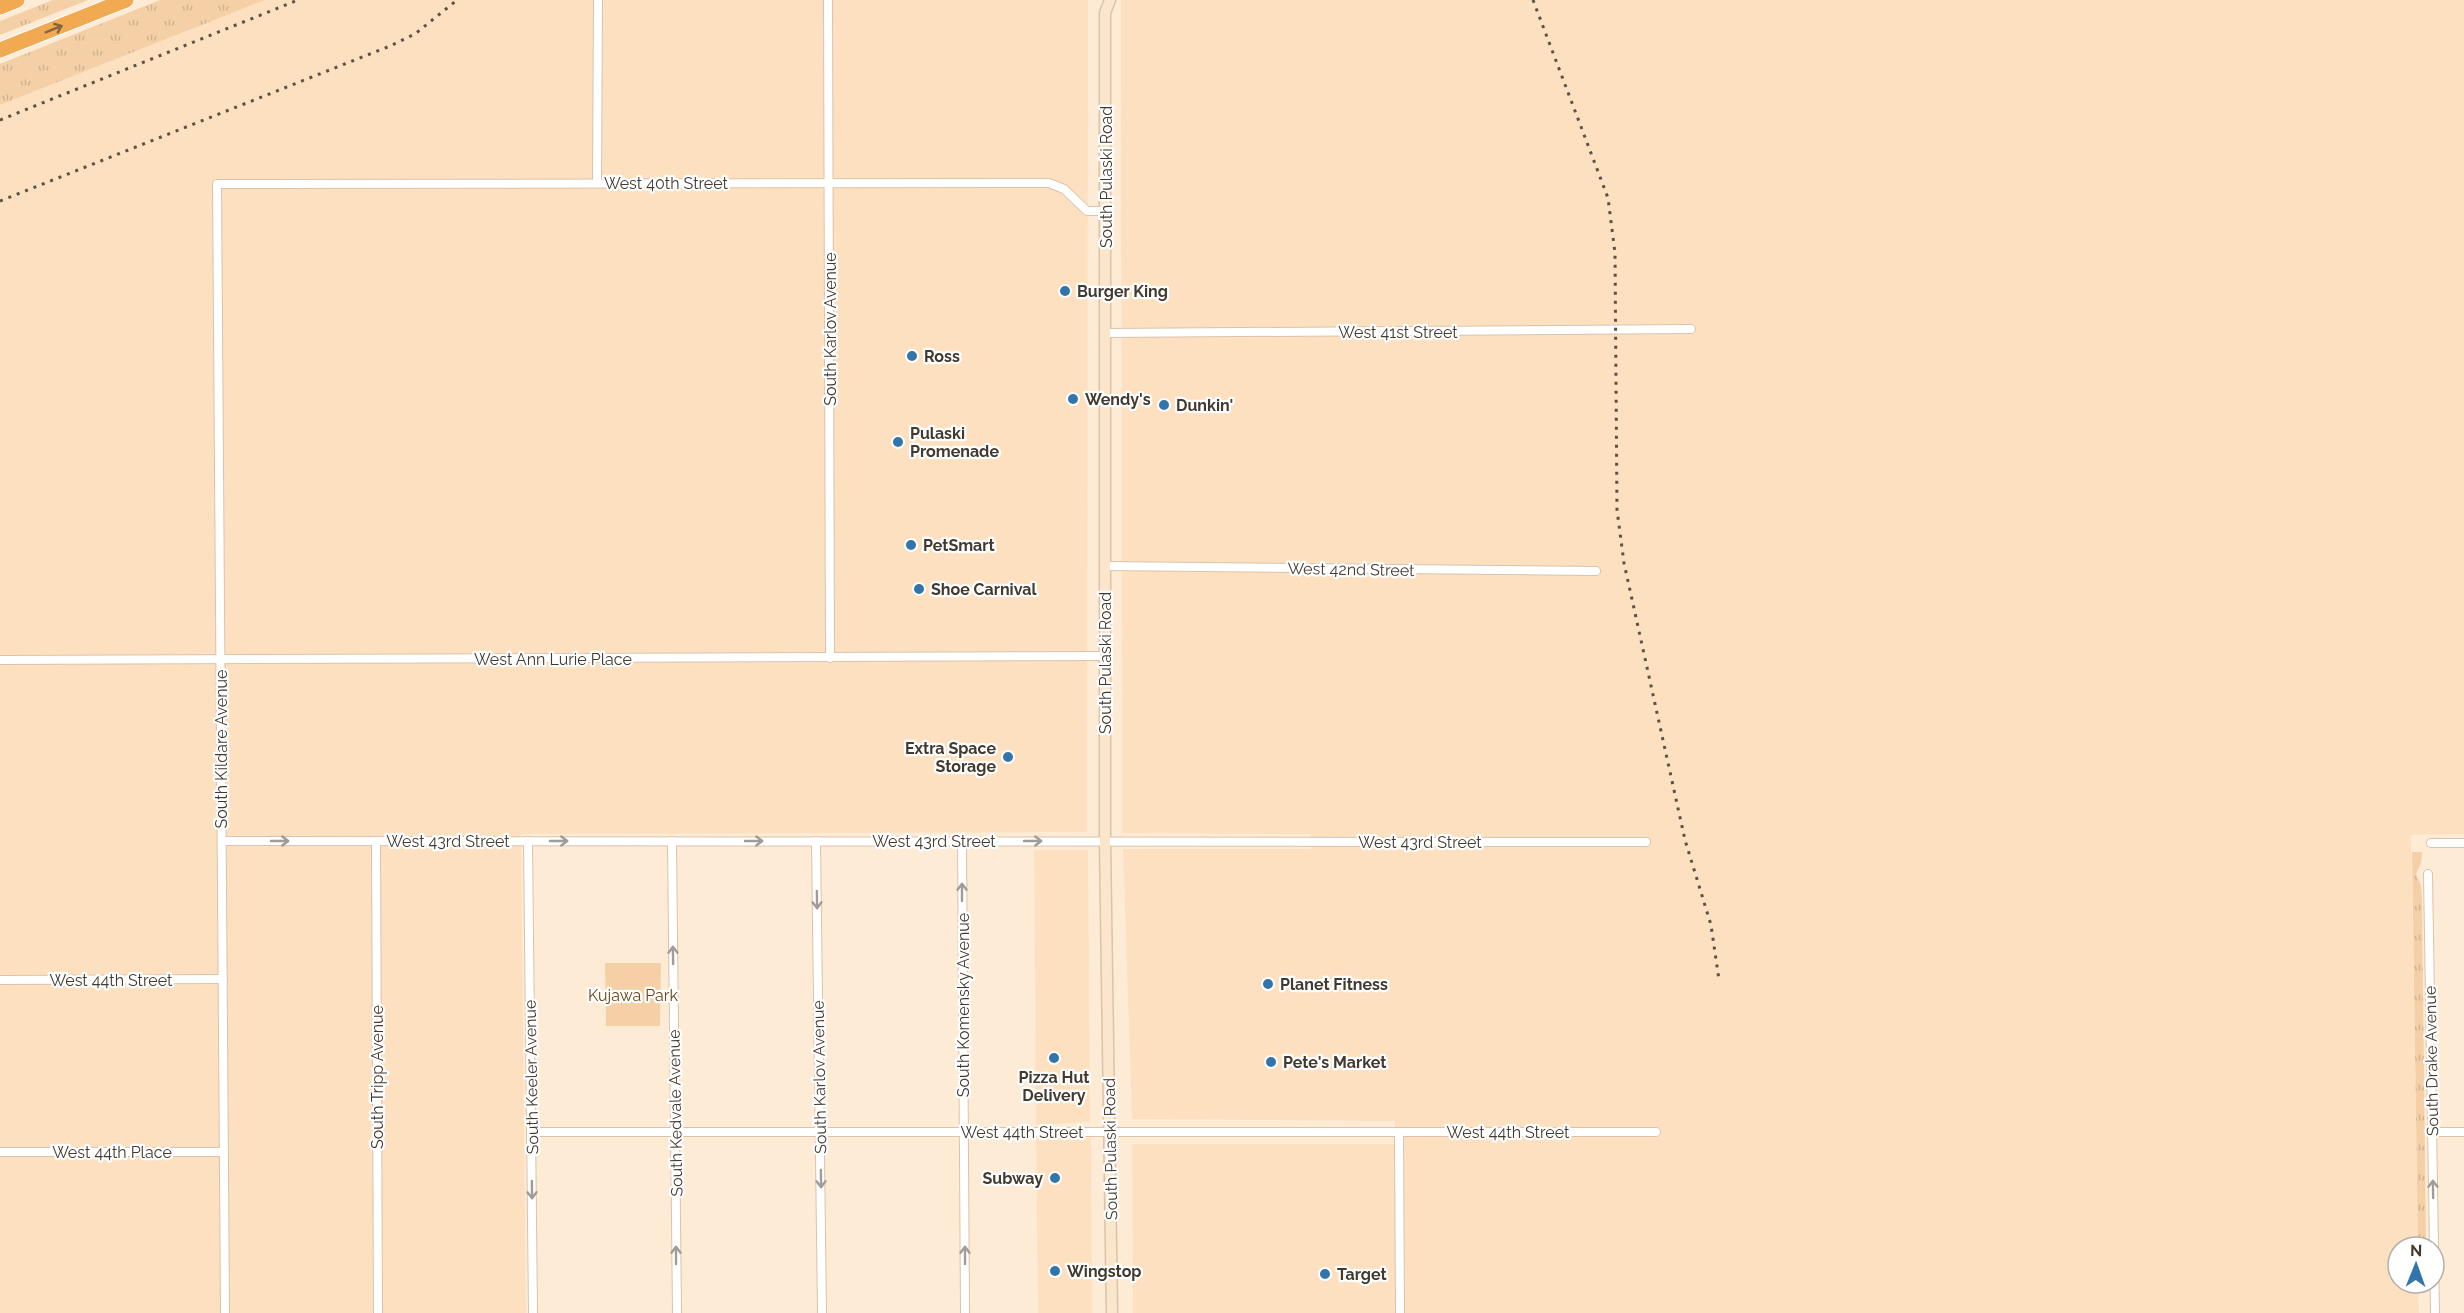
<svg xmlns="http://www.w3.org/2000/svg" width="2464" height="1313" viewBox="0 0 2464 1313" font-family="Raleway,sans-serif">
<defs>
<pattern id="grass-tufts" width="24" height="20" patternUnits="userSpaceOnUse" patternTransform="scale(1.5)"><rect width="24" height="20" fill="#f5d0a7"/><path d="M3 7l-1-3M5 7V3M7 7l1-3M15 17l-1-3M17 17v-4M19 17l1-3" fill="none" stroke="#d3b390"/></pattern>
</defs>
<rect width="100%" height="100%" fill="#feebd6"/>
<g fill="#fde0c0">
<polygon points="265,0 1088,0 1087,832 521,834 526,1313 0,1313 0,105"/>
<polygon points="1121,0 2464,0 2464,834 2411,835 2418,1247 2398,1247 2398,1283 2418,1283 2419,1313 1133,1313 1132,1144 1395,1144 1395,1121 1132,1119 1123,849 1311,849 1311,834 1122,833"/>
<polygon points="1034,850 1088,850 1090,1122 1036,1125"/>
<polygon points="1036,1138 1091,1138 1092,1313 1038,1313"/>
</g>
<g fill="url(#grass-tufts)">
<polygon points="53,0 88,0 0,35 0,21"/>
<polygon points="160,0 265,0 0,105 0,64"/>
<polygon points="2412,852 2422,852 2421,863 2416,874 2421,886 2422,899 2426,1247 2418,1247"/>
</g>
<polygon fill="#f5d0a7" points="605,963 661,963 660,1026 606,1026"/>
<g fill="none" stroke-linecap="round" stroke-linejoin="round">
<defs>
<g id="street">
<polyline points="828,0 830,658"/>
<polyline points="597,183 598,0"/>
<polyline points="1106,333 1691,329"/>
<polyline points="1105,566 1596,571"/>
<polyline points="0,660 1105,656"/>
<polyline points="222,841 1646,842"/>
<polyline points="376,841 378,1313"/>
<polyline points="528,841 533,1313"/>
<polyline points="672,841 677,1313"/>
<polyline points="816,841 822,1313"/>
<polyline points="962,841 965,1313"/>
<polyline points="2431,843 2464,843"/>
<polyline points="2428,874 2434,1247"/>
<polyline points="0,980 223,979"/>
<polyline points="531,1132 1656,1132"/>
<polyline points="1399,1132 1400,1313"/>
<polyline points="2432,1132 2464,1132"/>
<polyline points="0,1152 224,1152"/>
<polyline points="2434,1249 2435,1313"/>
<polyline points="225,1313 217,184 1049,183 1064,189 1087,211 1106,211"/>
</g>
<polyline id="secondary" points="1110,0 1105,13 1105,842 1112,1313"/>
<g id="highway">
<polyline points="0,7 17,0"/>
<polyline points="0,50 126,0"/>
</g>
</defs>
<use href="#street" stroke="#dac3aa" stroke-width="10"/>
<use href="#secondary" stroke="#dac3aa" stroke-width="13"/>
<use href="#highway" stroke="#fff" stroke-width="17"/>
<use href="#street" stroke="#fff" stroke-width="8"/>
<use href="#secondary" stroke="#fbe6cb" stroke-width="10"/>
<use href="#highway" stroke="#f2aa52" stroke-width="15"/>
<g stroke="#5c5146" stroke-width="3" stroke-dasharray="3 6" stroke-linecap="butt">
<polyline points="1533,0 1608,198 1615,253 1617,510 1624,563 1685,840 1711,925 1719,980"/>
<polyline points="0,120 298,0"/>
<polyline points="0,201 390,46 415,34 457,0"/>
</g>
</g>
<defs><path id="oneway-shaft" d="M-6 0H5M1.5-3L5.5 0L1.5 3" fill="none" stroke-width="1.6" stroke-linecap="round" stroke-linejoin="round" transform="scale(1.5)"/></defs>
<use stroke="#88663d" href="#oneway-shaft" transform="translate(54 29) rotate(-22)"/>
<g stroke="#a09c97">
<use href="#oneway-shaft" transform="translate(280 841)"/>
<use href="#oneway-shaft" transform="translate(559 841)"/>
<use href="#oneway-shaft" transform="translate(754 841)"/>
<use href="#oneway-shaft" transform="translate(1033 841)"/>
<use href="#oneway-shaft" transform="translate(962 892) rotate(-90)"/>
<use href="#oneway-shaft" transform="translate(817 900) rotate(89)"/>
<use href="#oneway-shaft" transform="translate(673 955) rotate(-91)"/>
<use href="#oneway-shaft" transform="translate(821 1179) rotate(89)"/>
<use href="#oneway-shaft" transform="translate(2433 1189) rotate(-91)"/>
<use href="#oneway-shaft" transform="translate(532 1190) rotate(89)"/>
<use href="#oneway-shaft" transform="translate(676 1255) rotate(-90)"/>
<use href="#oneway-shaft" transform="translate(965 1255) rotate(-90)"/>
</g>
<g fill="#3275ab" stroke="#fff" stroke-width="2">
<circle cx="1065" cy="291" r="6"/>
<circle cx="912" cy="356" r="6"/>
<circle cx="1073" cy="399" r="6"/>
<circle cx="1164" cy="405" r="6"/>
<circle cx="898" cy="442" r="6"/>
<circle cx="911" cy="545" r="6"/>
<circle cx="919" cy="589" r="6"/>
<circle cx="1008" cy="757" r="6"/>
<circle cx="1268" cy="984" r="6"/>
<circle cx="1054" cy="1058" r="6"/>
<circle cx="1271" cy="1062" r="6"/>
<circle cx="1055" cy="1178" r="6"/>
<circle cx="1055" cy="1271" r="6"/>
<circle cx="1325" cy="1274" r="6"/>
</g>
<g text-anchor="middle" stroke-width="4.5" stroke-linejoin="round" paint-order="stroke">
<g font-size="16" fill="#42392f" stroke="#fff">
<text transform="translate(1106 177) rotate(-90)" y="6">South Pulaski Road</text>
<text x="666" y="189">West 40th Street</text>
<text transform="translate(830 329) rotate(-90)" y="6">South Karlov Avenue</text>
<text x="1398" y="338">West 41st Street</text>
<text transform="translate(1351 569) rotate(1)" y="6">West 42nd Street</text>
<text x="553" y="665">West Ann Lurie Place</text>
<text transform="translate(1105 663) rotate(-90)" y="6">South Pulaski Road</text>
<text transform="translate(221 749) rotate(-90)" y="6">South Kildare Avenue</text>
<text x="448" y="847">West 43rd Street</text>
<text x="934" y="847">West 43rd Street</text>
<text x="1420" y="848">West 43rd Street</text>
<text x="111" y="986">West 44th Street</text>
<text transform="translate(963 1005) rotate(-90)" y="6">South Komensky Avenue</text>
<text transform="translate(2431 1061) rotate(-91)" y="6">South Drake Avenue</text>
<text transform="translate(377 1077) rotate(-90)" y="6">South Tripp Avenue</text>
<text transform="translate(531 1077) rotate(-91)" y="6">South Keeler Avenue</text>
<text transform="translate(819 1077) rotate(-91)" y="6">South Karlov Avenue</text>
<text transform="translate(675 1113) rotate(-91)" y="6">South Kedvale Avenue</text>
<text x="1022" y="1138">West 44th Street</text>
<text x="1508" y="1138">West 44th Street</text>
<text transform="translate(1110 1149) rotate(-91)" y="6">South Pulaski Road</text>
<text x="112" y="1158">West 44th Place</text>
</g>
<g font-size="16" font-weight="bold" fill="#42392f" stroke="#fff" text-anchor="start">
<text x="1077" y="297">Burger King</text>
<text x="924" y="362">Ross</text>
<text x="1085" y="405">Wendy's</text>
<text x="1176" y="411">Dunkin'</text>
<text x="910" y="439">Pulaski<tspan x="910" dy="18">Promenade</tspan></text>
<text x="923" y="551">PetSmart</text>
<text x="931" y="595">Shoe Carnival</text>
<text x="996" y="754" text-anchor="end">Extra Space<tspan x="996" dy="18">Storage</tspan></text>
<text x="1280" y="990">Planet Fitness</text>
<text x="1283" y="1068">Pete's Market</text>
<text x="1054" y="1083" text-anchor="middle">Pizza Hut<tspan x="1054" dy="18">Delivery</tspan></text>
<text x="1043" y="1184" text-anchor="end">Subway</text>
<text x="1067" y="1277">Wingstop</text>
<text x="1337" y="1280">Target</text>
</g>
<g font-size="16" fill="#694516" stroke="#fff">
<text x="633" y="1001">Kujawa Park</text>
</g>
</g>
<g transform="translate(2416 1265) rotate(1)"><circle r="28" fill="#ffffff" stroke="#b3b0ac" stroke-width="1.5"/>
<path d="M0-4.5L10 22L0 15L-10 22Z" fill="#3275ab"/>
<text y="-9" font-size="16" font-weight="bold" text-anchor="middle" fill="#42392f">N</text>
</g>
</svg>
